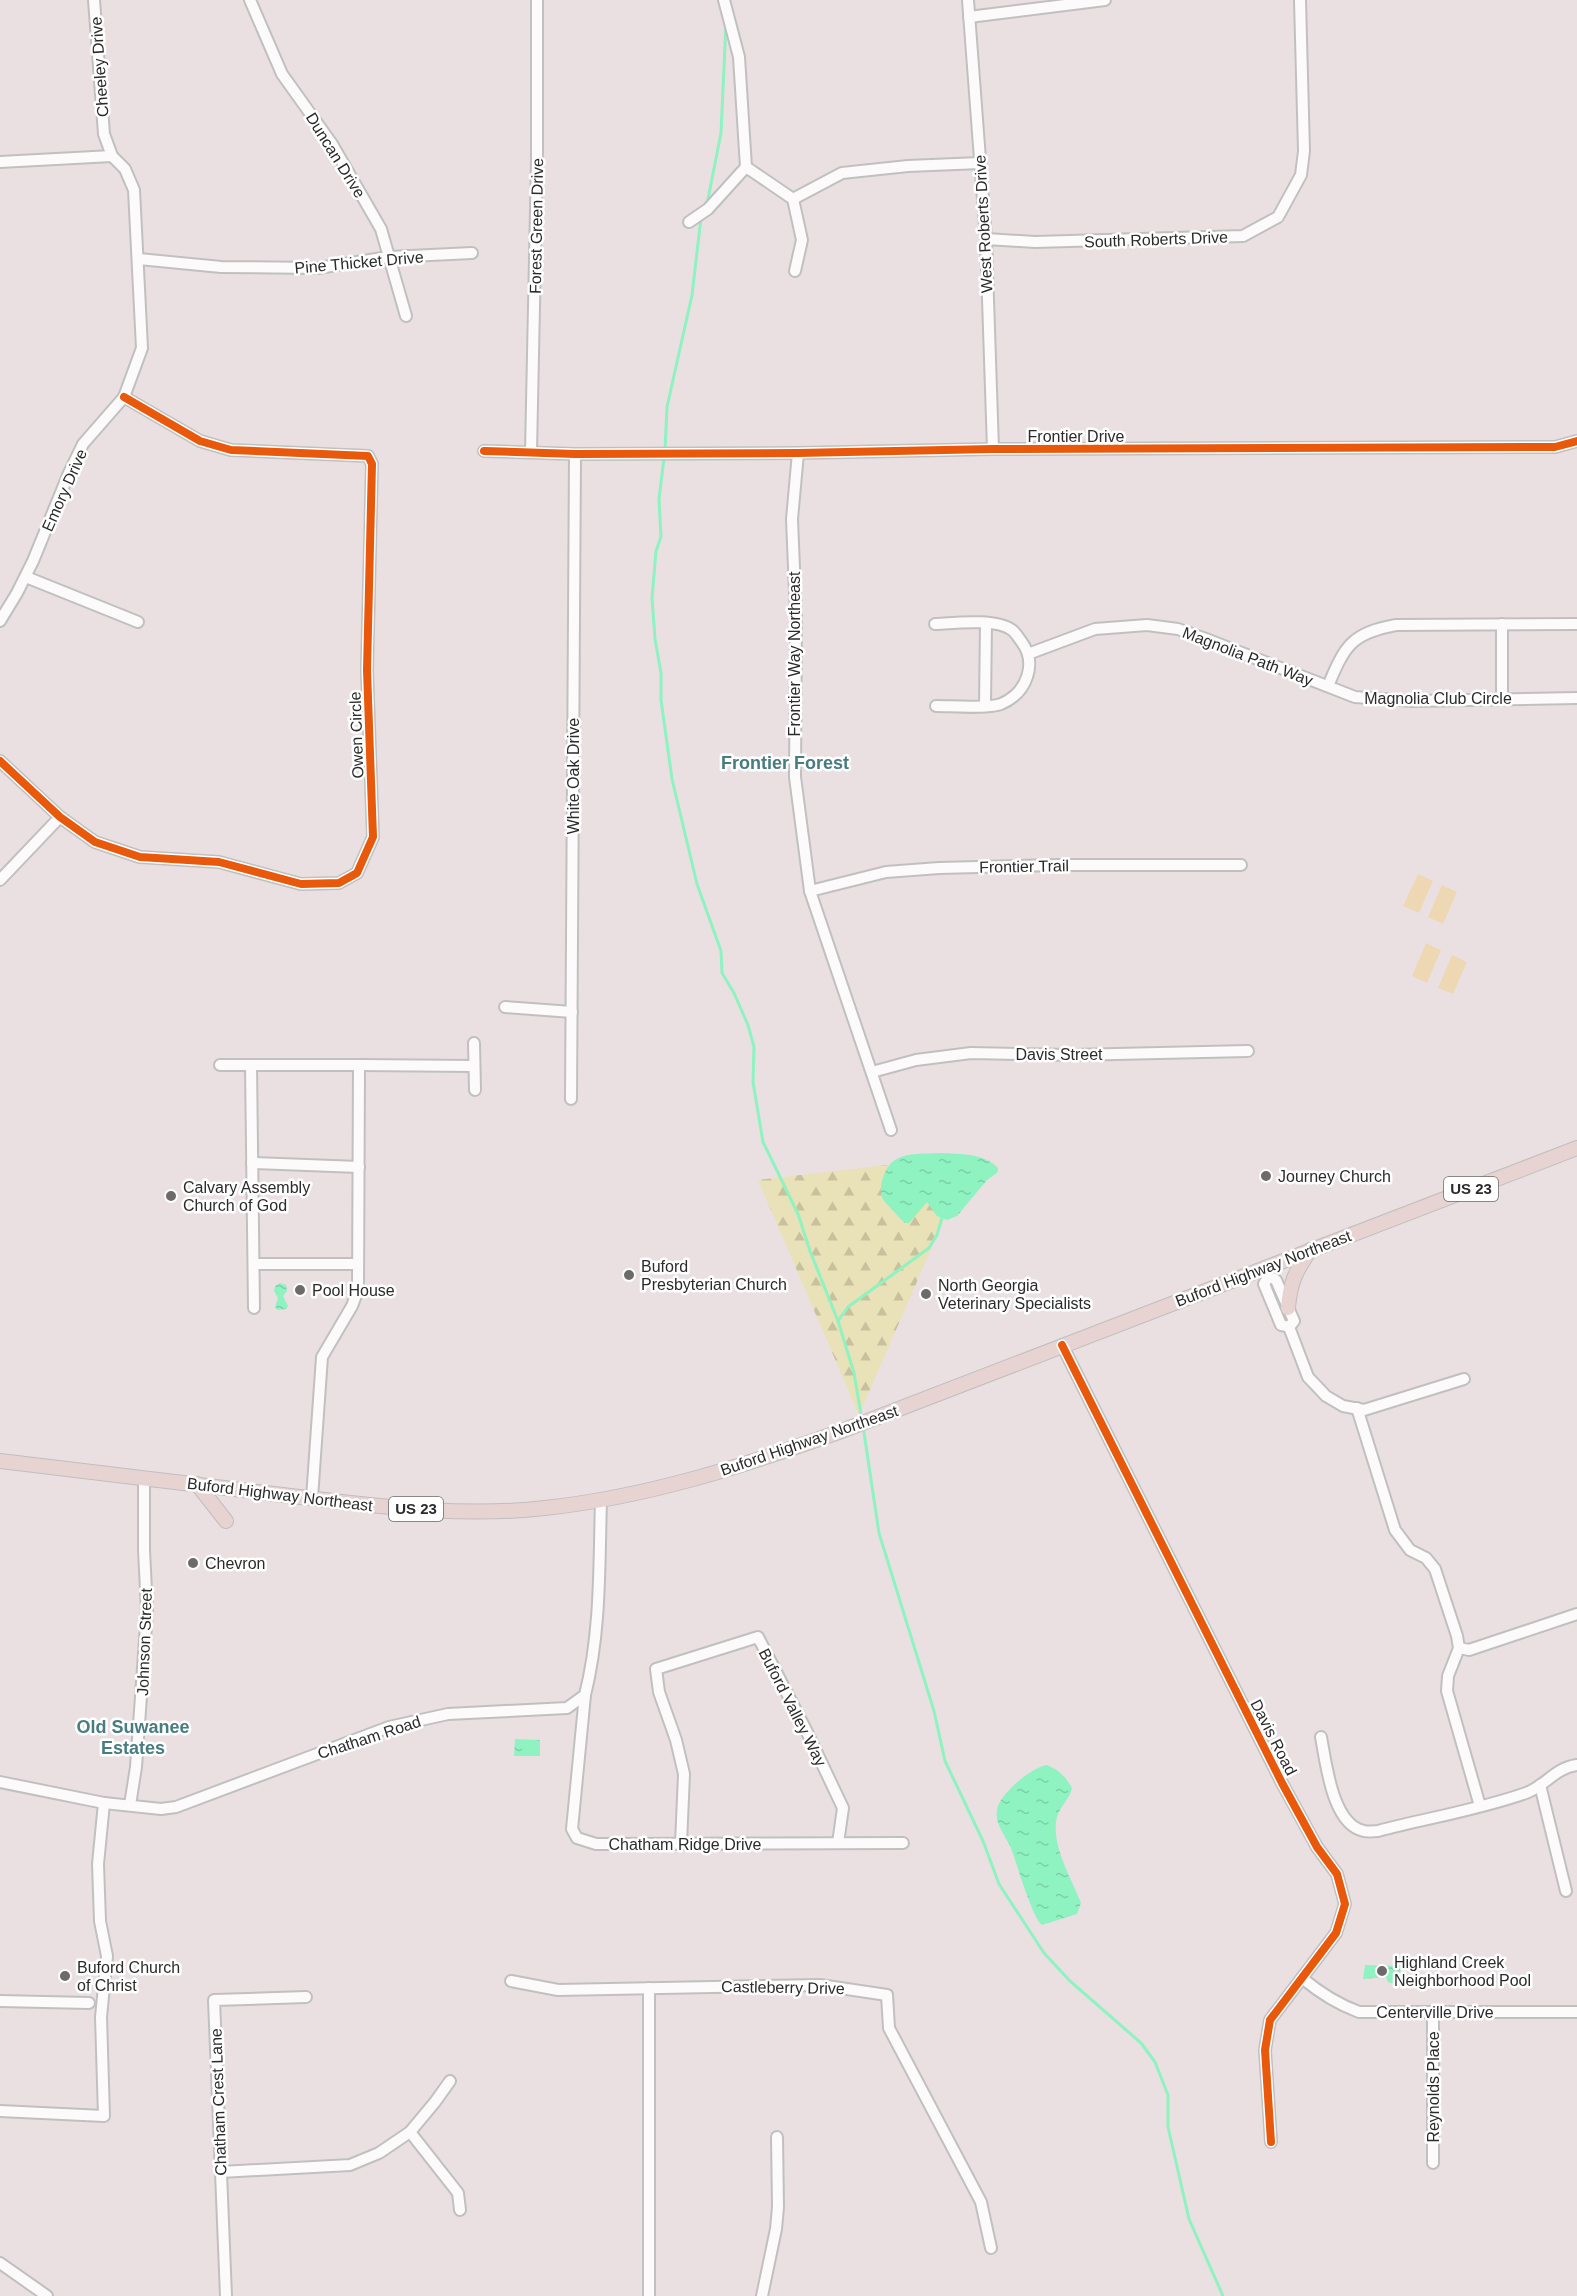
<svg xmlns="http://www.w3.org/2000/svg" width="1577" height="2296" viewBox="0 0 1577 2296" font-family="Helvetica,sans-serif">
<defs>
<pattern id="forest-firs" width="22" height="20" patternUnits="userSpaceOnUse" patternTransform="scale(1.5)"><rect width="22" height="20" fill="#e9e1b7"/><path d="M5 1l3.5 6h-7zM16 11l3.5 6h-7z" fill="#c8c19e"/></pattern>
<pattern id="water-ripples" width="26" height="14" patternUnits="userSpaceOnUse" patternTransform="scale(1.5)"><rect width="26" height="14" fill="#8ef2c1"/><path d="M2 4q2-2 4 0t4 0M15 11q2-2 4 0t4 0" fill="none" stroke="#7bd0a6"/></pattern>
</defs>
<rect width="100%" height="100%" fill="#eae0e2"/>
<polygon fill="url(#forest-firs)" points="972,1155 859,1415 758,1180"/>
<g fill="#eed8b4">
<polygon points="1418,874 1433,881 1419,913 1403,906"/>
<polygon points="1442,885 1457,892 1443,924 1428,917"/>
<polygon points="1426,943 1441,950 1427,983 1412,976"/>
<polygon points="1452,955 1467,962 1453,994 1438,988"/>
</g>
<g fill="url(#water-ripples)">
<path d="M941,1153C960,1154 984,1153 998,1168L997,1173L987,1180L957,1216L947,1220L937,1216L927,1202L909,1223H905C901,1219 885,1203 883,1199C877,1188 885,1166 895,1160C907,1152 927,1154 941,1153Z"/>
<polygon points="280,1283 286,1285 287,1291 283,1296 288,1306 286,1309 278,1310 275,1307 278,1298 274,1291 275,1286"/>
<polygon points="515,1739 540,1740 540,1756 514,1756"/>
<path d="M1047,1765C1059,1770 1066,1777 1072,1788C1070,1799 1060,1806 1057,1817C1050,1844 1072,1879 1081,1903L1077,1914L1042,1925C1032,1917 1017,1864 1011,1848C1006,1837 994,1823 997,1810C999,1794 1032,1767 1047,1765Z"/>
<polygon points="1397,1963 1401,1963 1400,1981 1394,1984 1388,1982 1386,1977 1363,1979 1365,1965 1395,1966"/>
</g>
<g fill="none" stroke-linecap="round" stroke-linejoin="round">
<g stroke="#8ef2c1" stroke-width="3">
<polyline points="707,204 721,133 726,23"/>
<polyline points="665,451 667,407 692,295 701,218"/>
<polyline points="664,458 659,499 661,537 656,551 652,598 655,639 661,673 661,700 672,779 697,884 721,951 722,973 734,993 748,1025 754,1047 753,1082 763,1142 798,1214 810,1251 838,1321 854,1373 862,1420"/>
<polyline points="838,1321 848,1307 929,1248 937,1235 942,1218"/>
<polyline points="863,1426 879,1533 934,1711 945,1761 983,1841 999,1884 1044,1953 1070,1981 1141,2043 1155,2062 1168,2095 1168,2127 1189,2219 1223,2296"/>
</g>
<defs>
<g id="minor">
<polyline points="250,0 282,74 332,144 381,229 406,316"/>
<polyline points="724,0 739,57 746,167"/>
<polyline points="968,0 986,239 993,449"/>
<polyline points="969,17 1105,0"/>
<polyline points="0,162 112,156"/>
<polyline points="746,167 793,199 802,240 795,271"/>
<polyline points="793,199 842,173 908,166 980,163"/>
<polyline points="689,222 708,209 746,167"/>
<polyline points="986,239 1035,242 1243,236 1278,217 1301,175 1304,151 1300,0"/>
<polyline points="139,259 221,267 318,268 389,257 472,253"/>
<polyline points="484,451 575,454 798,453 993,449 1555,447 1577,441"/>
<polyline points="531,452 537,160 537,0"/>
<polyline points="798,453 792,519 796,617 795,777 810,891 891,1130"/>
<polyline points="26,577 138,622"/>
<polyline points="0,621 17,593 33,561 69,473 83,444 124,397 142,348 134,190 125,169 112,156 104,134 94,0"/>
<path d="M935,624C954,623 996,618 1012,630C1015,632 1018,637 1021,641C1038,663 1027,693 1001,704C988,709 951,706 936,706"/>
<polyline points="1028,654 1095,629 1147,625 1178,629 1206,639 1355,697 1413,701 1577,698"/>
<path d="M1328,686C1345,645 1352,633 1396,625L1577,624"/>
<polyline points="1502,698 1502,624"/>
<polyline points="985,705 986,623"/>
<polyline points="0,761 60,817 95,842 140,857 219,862 301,884 339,883 357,873 373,837 367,670 372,464 368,456 231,450 200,441 124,397"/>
<polyline points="0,880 60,817"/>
<polyline points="810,891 886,872 939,868 1058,865 1241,865"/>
<polyline points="505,1007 572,1012"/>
<polyline points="474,1043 475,1090"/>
<polyline points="220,1065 359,1065 358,1290 352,1306 322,1357 312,1498"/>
<polyline points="251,1065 254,1308"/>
<polyline points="359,1065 474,1066"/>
<polyline points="872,1072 916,1060 971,1053 1072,1055 1248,1051"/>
<polyline points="571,1099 575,454"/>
<polyline points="252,1163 359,1167"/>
<polyline points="254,1264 358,1264"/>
<polyline points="1267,1271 1269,1276 1276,1280 1294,1321 1289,1327"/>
<polyline points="1269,1276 1264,1284 1281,1325 1289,1327 1308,1377 1326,1396 1343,1406 1364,1410 1464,1379"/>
<polyline points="1062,1345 1282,1783 1317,1847 1337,1874 1345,1904 1336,1933 1270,2020 1265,2050 1271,2142"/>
<polyline points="1357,1408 1395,1530 1410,1550 1426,1558 1435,1569 1457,1636 1459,1648 1448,1676 1447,1691 1480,1806"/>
<polyline points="1459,1648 1469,1650 1577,1614"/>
<polyline points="585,1695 572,1829 577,1838 596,1844 903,1843"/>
<path d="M1321,1737C1326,1762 1332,1825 1364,1831C1368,1832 1374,1831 1378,1831C1427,1818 1478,1810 1526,1793C1546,1786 1554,1768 1577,1765"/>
<path d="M0,1782L104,1803L161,1809L176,1807L389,1727L448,1714L567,1708L585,1695C601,1632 599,1565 601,1500"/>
<polyline points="1540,1785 1566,1891"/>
<polyline points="130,1805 136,1767 147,1611 144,1550 144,1479"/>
<polyline points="681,1844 684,1774 676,1740 659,1692 656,1669 758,1637 806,1730 843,1808 838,1843"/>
<path d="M1302,1978C1320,1993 1337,2004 1359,2012H1577"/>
<polyline points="511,1981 558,1990 820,1985 887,1995 889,2028 981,2202 991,2248"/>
<polyline points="649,1988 649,2296"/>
<polyline points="0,2001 89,2003"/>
<polyline points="0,2111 104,2116 101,2017 107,1956 100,1921 98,1864 104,1803"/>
<polyline points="410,2132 458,2193 460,2210"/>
<polyline points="1433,2163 1433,2012"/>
<polyline points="221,2172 350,2165 379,2153 410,2132 435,2102 450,2081"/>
<polyline points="0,2263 47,2296"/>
<polyline points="226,2296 214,2000 306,1997"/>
<polyline points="762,2296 776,2229 778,2207 777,2137"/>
</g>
<g id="major">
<path d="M1288,1308C1290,1282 1296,1271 1310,1250"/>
<path d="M0,1461C94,1472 189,1484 283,1495C370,1505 458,1518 545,1508C647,1497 743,1466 839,1432L1577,1148"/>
<polyline points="197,1484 226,1521"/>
</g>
</defs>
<use href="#minor" stroke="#c1c0c0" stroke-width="14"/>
<use href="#major" stroke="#c1bebe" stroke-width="16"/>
<use href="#minor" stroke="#fcfafb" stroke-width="10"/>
<use href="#major" stroke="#e8d3d3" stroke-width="14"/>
<defs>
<g id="cycleway">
<polyline points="484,451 575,454 798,453 993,449 1555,447 1577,441"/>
<polyline points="0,761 60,817 95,842 140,857 219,862 301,884 339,883 357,873 373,837 367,670 372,464 368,456 231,450 200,441 124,397"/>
<polyline points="1062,1345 1282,1783 1317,1847 1337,1874 1345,1904 1336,1933 1270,2020 1265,2050 1271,2142"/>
</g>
</defs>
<use href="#cycleway" stroke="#fff" stroke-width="11"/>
<use href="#cycleway" stroke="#e8590c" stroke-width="8"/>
</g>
<g fill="#6e6a6b" stroke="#fff" stroke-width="2">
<circle cx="1266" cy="1176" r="6"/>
<circle cx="171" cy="1196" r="6"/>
<circle cx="629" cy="1275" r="6"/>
<circle cx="300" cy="1290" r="6"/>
<circle cx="926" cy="1294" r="6"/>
<circle cx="193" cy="1563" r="6"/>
<circle cx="1382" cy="1971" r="6"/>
<circle cx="65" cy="1976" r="6"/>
</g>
<g text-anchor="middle" stroke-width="5" stroke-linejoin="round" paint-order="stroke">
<g fill="#fff" stroke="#6b6b6b" stroke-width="1.5">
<rect x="1444" y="1177" width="54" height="24" rx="4.5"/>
<rect x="389" y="1497" width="54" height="24" rx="4.5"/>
</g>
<g font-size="15" font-weight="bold" fill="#2b2b2b">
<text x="1471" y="1194">US 23</text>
<text x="416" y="1514">US 23</text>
</g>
<g font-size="16" fill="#2b2b2b" stroke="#fff">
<text transform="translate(99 67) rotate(-94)" y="6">Cheeley Drive</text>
<text transform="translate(336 155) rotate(58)" y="6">Duncan Drive</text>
<text transform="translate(983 224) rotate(-93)" y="6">West Roberts Drive</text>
<text transform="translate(536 226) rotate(-89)" y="6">Forest Green Drive</text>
<text transform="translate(1156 239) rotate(-2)" y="6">South Roberts Drive</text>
<text transform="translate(359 262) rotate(-5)" y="6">Pine Thicket Drive</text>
<text x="1076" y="442">Frontier Drive</text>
<text transform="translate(64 490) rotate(-66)" y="6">Emory Drive</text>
<text transform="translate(794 654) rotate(-90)" y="6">Frontier Way Northeast</text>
<text transform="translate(1248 656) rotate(21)" y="6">Magnolia Path Way</text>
<text x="1438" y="704">Magnolia Club Circle</text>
<text transform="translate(356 735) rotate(-92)" y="6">Owen Circle</text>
<text transform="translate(573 776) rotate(-90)" y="6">White Oak Drive</text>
<text transform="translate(1024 866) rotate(-1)" y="6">Frontier Trail</text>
<text x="1059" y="1060">Davis Street</text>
<text transform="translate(1263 1268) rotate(-21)" y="6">Buford Highway Northeast</text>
<text transform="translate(809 1440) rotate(-19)" y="6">Buford Highway Northeast</text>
<text transform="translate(280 1494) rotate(7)" y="6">Buford Highway Northeast</text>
<text transform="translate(144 1642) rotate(-88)" y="6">Johnson Street</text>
<text transform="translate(793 1707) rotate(63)" y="6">Buford Valley Way</text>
<text transform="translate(369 1737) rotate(-18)" y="6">Chatham Road</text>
<text transform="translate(1274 1737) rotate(63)" y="6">Davis Road</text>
<text x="685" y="1850">Chatham Ridge Drive</text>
<text transform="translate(783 1987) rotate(1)" y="6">Castleberry Drive</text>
<text x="1435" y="2018">Centerville Drive</text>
<text transform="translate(1433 2087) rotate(-90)" y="6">Reynolds Place</text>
<text transform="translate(218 2102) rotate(-92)" y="6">Chatham Crest Lane</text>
</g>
<g font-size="16" fill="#2b2b2b" stroke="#fff" text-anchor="start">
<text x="1278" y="1182">Journey Church</text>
<text x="183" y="1193">Calvary Assembly<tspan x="183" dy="18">Church of God</tspan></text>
<text x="641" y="1272">Buford<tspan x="641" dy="18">Presbyterian Church</tspan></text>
<text x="938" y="1291">North Georgia<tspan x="938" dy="18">Veterinary Specialists</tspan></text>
<text x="312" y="1296">Pool House</text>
<text x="205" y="1569">Chevron</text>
<text x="1394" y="1968">Highland Creek<tspan x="1394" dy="18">Neighborhood Pool</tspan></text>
<text x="77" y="1973">Buford Church<tspan x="77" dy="18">of Christ</tspan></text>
</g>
<g font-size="18" font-weight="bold" fill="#477c80" stroke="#fff">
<text x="785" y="769">Frontier Forest</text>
<text x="133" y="1733">Old Suwanee<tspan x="133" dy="21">Estates</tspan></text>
</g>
</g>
</svg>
